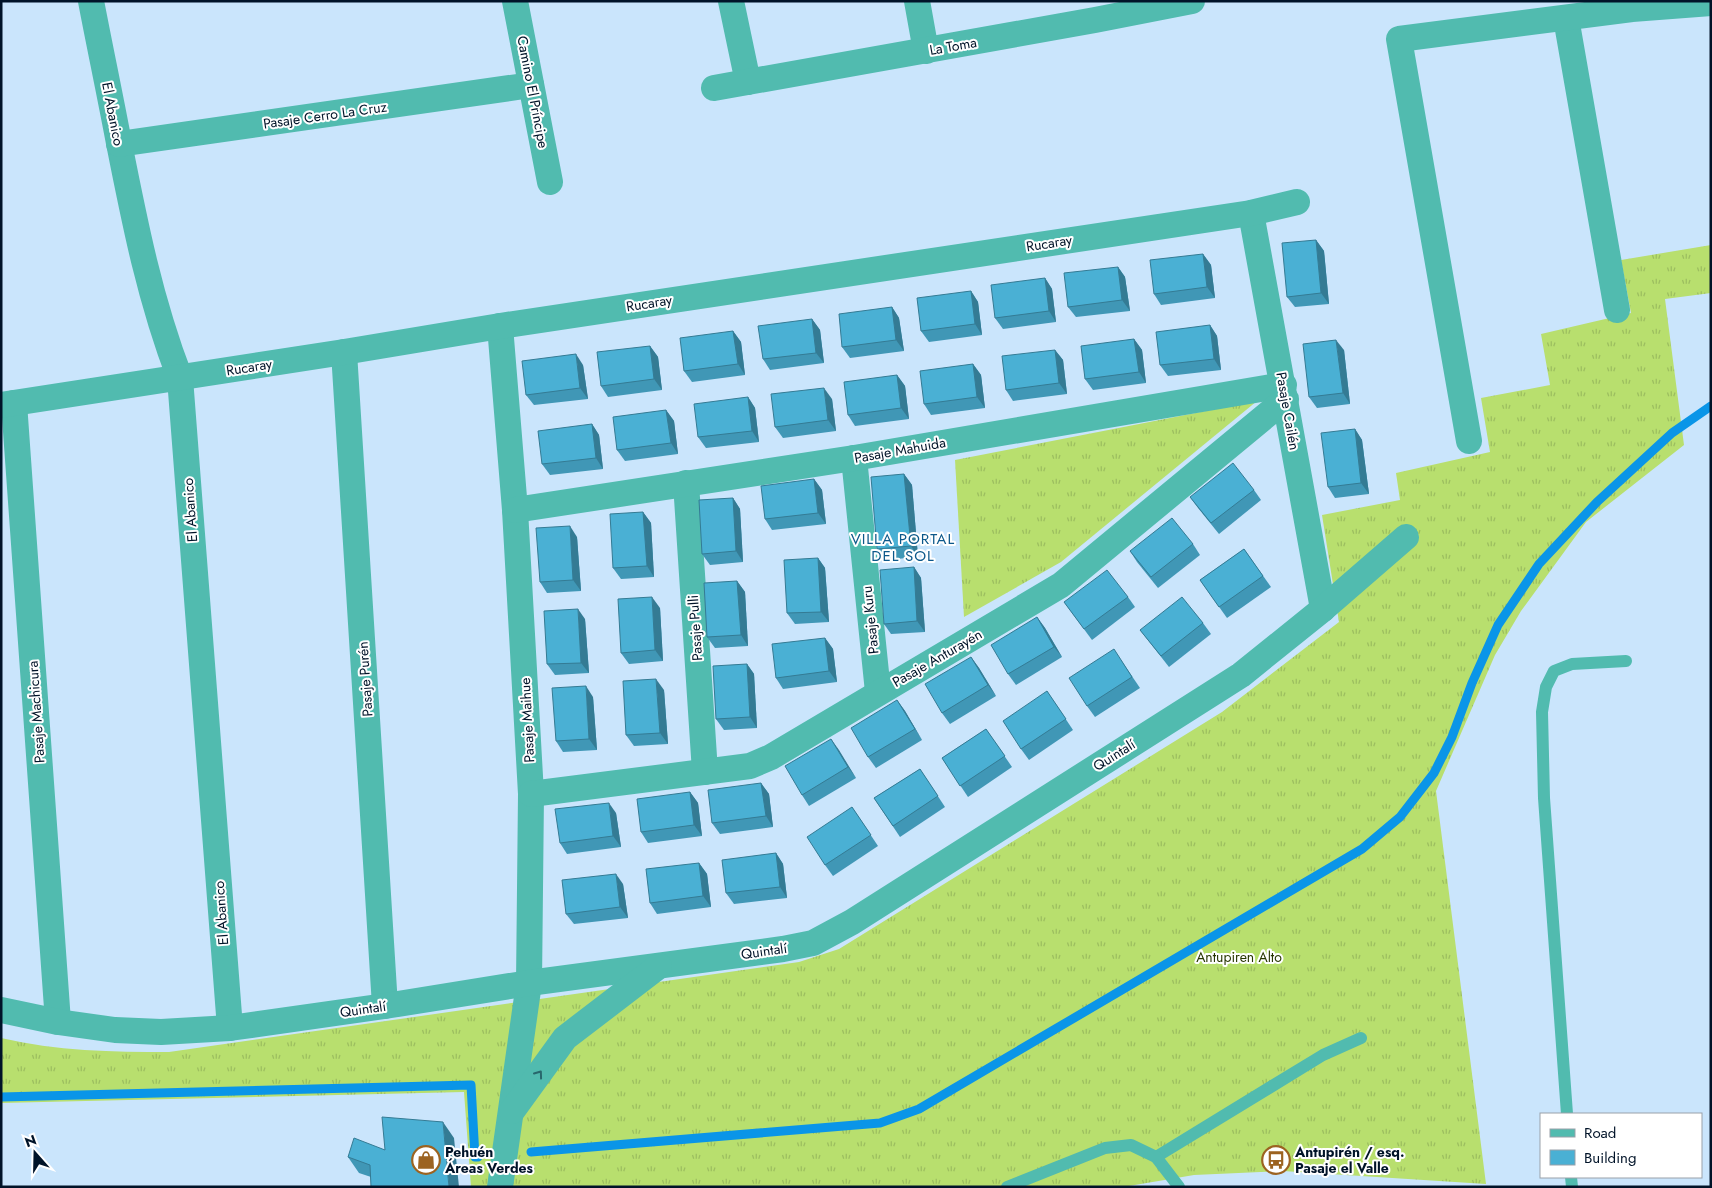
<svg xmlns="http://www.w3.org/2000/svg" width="1712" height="1188" viewBox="0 0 1712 1188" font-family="Jost,sans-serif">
<defs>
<pattern id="grass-tufts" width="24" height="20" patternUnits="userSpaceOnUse" patternTransform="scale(1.25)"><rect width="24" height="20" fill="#b8df6e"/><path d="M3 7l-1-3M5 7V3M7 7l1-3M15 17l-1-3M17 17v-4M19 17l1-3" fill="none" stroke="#9cbe5f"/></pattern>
</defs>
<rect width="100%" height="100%" fill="#cae5fc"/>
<g fill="url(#grass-tufts)">
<path d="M1711,245V293L1665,299L1684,445L1586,522L1521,611L1495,655L1436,791L1486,1184L1283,1171L1194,1175L1123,1187H471L464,1092L1,1103V1038C56,1051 113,1052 169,1052L799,962L839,949L1222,712L1339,622L1322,515L1400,500L1396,473L1490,452L1481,398L1550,385L1541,334L1631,313L1621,260Z"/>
<polygon points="1257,401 1061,562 964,617 955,460"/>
</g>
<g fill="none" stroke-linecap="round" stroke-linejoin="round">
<g stroke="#0a95e8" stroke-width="9">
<polyline points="1,1097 471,1085 475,1157 478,1157"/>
<polyline points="531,1152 880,1123 919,1109 1362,849 1400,817 1434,773 1452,737 1472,683 1498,625 1539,564 1597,502 1672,433 1711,406"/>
</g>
<g stroke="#51bbaf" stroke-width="12">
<polyline points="1567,1114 1544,798 1542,712 1546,687 1554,671 1572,664 1626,661"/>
<polyline points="1156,1157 1323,1055 1361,1038"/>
<polyline points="1571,1177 1572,1187"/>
<polyline points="1007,1187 1105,1148 1131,1145 1156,1157 1179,1187"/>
</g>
<g stroke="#51bbaf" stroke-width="26">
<path d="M91,1C100,48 110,95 119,143C135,224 150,300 180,378L230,1028"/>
<polyline points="515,1 550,182"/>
<polyline points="731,1 748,82"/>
<polyline points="917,1 926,51"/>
<polyline points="1566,18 1617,310"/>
<polyline points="714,88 1095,20 1192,1"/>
<polyline points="119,144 531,85"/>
<polyline points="1251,213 1323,609"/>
<polyline points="500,326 515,510 531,794 529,983 500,1187"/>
<polyline points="344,352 385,1006"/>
<polyline points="14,403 58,1022"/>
<polyline points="1,405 344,352 500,326 1251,213 1297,202"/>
<polyline points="1469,441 1399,39 1632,9 1711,3"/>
<polyline points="854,458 878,692"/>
<polyline points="686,483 705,772"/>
<polyline points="515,510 854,458 1284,385"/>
<polyline points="531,794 750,766 771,757 1061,585 1286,399"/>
<polyline points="1,1010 58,1022 115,1030 161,1032 230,1028 385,1006 529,983 783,949 813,943 852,922 1241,675 1323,609 1406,537"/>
<polyline points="512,1111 565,1038 659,966"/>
</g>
</g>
<g fill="#4097b6">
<polygon points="1316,240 1324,251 1329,304 1295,307 1287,297"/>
<polygon points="1203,254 1211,265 1215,298 1161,305 1154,294"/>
<polygon points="1118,267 1125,277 1130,311 1076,317 1068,307"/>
<polygon points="1045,278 1052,289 1056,322 1003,329 995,318"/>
<polygon points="971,291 978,302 982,335 929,342 921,331"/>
<polygon points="892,307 899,318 904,351 850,358 842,347"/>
<polygon points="812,319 820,330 824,363 770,370 763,359"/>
<polygon points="1210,325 1217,336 1221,370 1168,376 1160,365"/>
<polygon points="733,331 741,342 745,375 692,382 684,371"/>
<polygon points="1134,339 1142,350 1146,383 1093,390 1085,379"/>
<polygon points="650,346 658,357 662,390 608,397 601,386"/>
<polygon points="1055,350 1063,360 1067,394 1013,401 1006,390"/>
<polygon points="1344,350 1350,404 1317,408 1309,397"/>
<polygon points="973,364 981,375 985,408 931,415 924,404"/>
<polygon points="583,365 588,399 534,405 526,395"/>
<polygon points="897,375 905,386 909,419 855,426 848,415"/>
<polygon points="748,397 755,408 759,442 706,448 698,437"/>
<polygon points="832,399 836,431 783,438 775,427"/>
<polygon points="666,410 674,421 678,454 625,461 617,450"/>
<polygon points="592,424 599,435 603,469 550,475 542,464"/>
<polygon points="1355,429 1362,440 1369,494 1335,498 1328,487"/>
<polygon points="904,474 912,485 918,557 885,560 877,549"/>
<polygon points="814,479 822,490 826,524 772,530 765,519"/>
<polygon points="1254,490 1261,500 1219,534 1198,508 1190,497"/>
<polygon points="733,498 740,509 743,562 710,565 702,554"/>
<polygon points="643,512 651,523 654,577 621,579 613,568"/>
<polygon points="577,537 581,591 547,593 540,582"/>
<polygon points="1193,544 1200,555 1158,588 1137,562 1130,551"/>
<polygon points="1244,549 1271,587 1227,618 1200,580"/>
<polygon points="818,558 825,568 829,622 795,624 787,613"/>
<polygon points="914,567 921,578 925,632 891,634 884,624"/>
<polygon points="737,581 745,592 748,646 715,648 707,637"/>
<polygon points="1128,597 1135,607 1092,640 1064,602"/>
<polygon points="660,608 663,661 629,664 621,653"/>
<polygon points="1037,617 1045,628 1062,657 1016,685 1008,674"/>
<polygon points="585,619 589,673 555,675 547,664"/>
<polygon points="1203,623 1211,634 1169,667 1140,630"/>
<polygon points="825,638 833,649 837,682 783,689 776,678"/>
<polygon points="971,657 979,668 996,696 950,724 942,713"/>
<polygon points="1121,660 1140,688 1095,717 1087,706"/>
<polygon points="747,664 754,674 757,728 724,730 716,719"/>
<polygon points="664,690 668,744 634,746 626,735"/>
<polygon points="1047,691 1073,730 1029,760 1021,749"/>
<polygon points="593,697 597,750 563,752 556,741"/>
<polygon points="897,700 905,711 922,740 876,768 868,757"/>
<polygon points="986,729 1012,767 968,797 942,758"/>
<polygon points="831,739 856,778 809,806 802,795"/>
<polygon points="920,769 945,807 900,837 874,798"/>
<polygon points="761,783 769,794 773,827 720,834 712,823"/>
<polygon points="690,792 698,803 702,836 648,843 641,832"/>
<polygon points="852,807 878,846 833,876 825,865"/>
<polygon points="616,813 621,847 567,854 560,843"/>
<polygon points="776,853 783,864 787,898 734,904 726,893"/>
<polygon points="699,863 707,874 711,907 657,914 650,903"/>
<polygon points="623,884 628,918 574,924 566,914"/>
<polygon points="454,1138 371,1177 359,1173 348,1157"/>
</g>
<g fill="#347b94">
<polygon points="1316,240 1324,251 1329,304 1321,293"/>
<polygon points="1203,254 1211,265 1215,298 1207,287"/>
<polygon points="1118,267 1125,277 1130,311 1122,300"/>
<polygon points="1045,278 1052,289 1056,322 1049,311"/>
<polygon points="971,291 978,302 982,335 975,324"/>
<polygon points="892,307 899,318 904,351 896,340"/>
<polygon points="812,319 820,330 824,363 816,353"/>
<polygon points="1210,325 1217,336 1221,370 1214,359"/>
<polygon points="733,331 741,342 745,375 738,364"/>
<polygon points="1134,339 1142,350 1146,383 1139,372"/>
<polygon points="1336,340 1344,350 1350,404 1343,393"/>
<polygon points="650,346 658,357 662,390 654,379"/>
<polygon points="1055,350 1063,360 1067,394 1059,383"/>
<polygon points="576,354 583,365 588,399 580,388"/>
<polygon points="973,364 981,375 985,408 977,397"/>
<polygon points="897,375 905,386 909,419 901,408"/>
<polygon points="824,388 832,399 836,431 828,420"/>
<polygon points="748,397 755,408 759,442 752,431"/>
<polygon points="666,410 674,421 678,454 671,443"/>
<polygon points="592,424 599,435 603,469 596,458"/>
<polygon points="1355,429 1362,440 1369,494 1361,483"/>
<polygon points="904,474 912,485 918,557 911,546"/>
<polygon points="814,479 822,490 826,524 818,513"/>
<polygon points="733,498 740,509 743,562 736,551"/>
<polygon points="643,512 651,523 654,577 647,566"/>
<polygon points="570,526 577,537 581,591 573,580"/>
<polygon points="818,558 825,568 829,622 821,612"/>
<polygon points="914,567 921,578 925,632 917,621"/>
<polygon points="737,581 745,592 748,646 741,635"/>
<polygon points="652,597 660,608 663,661 655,650"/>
<polygon points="578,609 585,619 589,673 581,663"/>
<polygon points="1037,617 1045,628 1062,657 1054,647"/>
<polygon points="825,638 833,649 837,682 829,671"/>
<polygon points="971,657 979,668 996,696 988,685"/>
<polygon points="747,664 754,674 757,728 750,717"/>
<polygon points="656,679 664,690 668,744 660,733"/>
<polygon points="586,686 593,697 597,750 589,739"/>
<polygon points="897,700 905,711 922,740 915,729"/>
<polygon points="831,739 839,750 856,778 848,767"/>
<polygon points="761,783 769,794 773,827 766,816"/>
<polygon points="690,792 698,803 702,836 694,825"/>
<polygon points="609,803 616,813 621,847 613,836"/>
<polygon points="776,853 783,864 787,898 780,887"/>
<polygon points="699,863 707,874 711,907 703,896"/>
<polygon points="616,874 623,884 628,918 620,907"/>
<polygon points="443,1122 454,1138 459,1187 449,1187"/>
</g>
<g fill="#4ab0d4" stroke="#347b94">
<polygon points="1316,240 1321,293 1287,297 1282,243"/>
<polygon points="1203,254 1207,287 1154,294 1150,260"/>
<polygon points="1118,267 1122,300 1068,307 1064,273"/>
<polygon points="1045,278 1049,311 995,318 991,285"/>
<polygon points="971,291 975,324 921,331 917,298"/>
<polygon points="892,307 896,340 842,347 839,314"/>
<polygon points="812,319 816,353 763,359 758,326"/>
<polygon points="1210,325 1214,359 1160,365 1156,332"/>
<polygon points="733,331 738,364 684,371 680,338"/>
<polygon points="1134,339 1139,372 1085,379 1081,346"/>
<polygon points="1336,340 1343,393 1309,397 1303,344"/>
<polygon points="650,346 654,379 601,386 597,352"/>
<polygon points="1055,350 1059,383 1006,390 1002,356"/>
<polygon points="576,354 580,388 526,395 522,361"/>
<polygon points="973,364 977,397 924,404 920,371"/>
<polygon points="897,375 901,408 848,415 844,382"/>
<polygon points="824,388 828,420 775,427 771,394"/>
<polygon points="748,397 752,431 698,437 694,404"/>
<polygon points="666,410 671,443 617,450 613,417"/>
<polygon points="592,424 596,458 542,464 538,431"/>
<polygon points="1355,429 1361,483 1328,487 1321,433"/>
<polygon points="1233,463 1254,490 1211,523 1190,497"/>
<polygon points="904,474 911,546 877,549 871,477"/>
<polygon points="814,479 818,513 765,519 761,486"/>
<polygon points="733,498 736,551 702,554 699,500"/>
<polygon points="643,512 647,566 613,568 610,514"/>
<polygon points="1172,518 1193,544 1151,577 1130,551"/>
<polygon points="570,526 573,580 540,582 536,528"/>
<polygon points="1244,549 1263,576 1219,607 1200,580"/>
<polygon points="818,558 821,612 787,613 784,560"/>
<polygon points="914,567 917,621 884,624 880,570"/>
<polygon points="1107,570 1128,597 1084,629 1064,602"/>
<polygon points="737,581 741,635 707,637 704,583"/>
<polygon points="652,597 655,650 621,653 618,599"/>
<polygon points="1182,597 1203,623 1161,656 1140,630"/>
<polygon points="578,609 581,663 547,664 544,611"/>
<polygon points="1037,617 1054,647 1008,674 991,645"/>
<polygon points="825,638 829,671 776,678 772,644"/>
<polygon points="1114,649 1132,677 1087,706 1069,678"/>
<polygon points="971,657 988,685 942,713 925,684"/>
<polygon points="747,664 750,717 716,719 713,666"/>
<polygon points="656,679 660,733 626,735 623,681"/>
<polygon points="586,686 589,739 556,741 552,688"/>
<polygon points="1047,691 1066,719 1021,749 1003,721"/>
<polygon points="897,700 915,729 868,757 851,728"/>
<polygon points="986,729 1005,756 960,786 942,758"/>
<polygon points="831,739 848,767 802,795 785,766"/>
<polygon points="920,769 938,796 893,826 874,798"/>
<polygon points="761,783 766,816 712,823 708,790"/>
<polygon points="690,792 694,825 641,832 637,799"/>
<polygon points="609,803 613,836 560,843 555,809"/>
<polygon points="852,807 871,835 825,865 807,837"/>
<polygon points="776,853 780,887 726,893 722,860"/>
<polygon points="699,863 703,896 650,903 646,869"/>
<polygon points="616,874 620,907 566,914 562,880"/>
<polygon points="382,1117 443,1122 449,1187 371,1187 370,1165 348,1157 354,1138 385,1150"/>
</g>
<defs><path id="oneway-chevron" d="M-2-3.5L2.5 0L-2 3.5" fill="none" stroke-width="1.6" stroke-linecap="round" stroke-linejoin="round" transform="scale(1.25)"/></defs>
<use stroke="#28676c" href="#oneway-chevron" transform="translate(539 1074) rotate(-54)"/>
<defs>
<symbol id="shop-ring" viewBox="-11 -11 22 22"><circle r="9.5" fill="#fff" stroke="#9c6321" stroke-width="1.5"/><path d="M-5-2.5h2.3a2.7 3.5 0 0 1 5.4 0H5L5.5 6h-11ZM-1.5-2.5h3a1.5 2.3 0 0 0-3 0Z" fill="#9c6321"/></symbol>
<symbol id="bus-ring" viewBox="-11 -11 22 22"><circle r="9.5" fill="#fff" stroke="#9c6321" stroke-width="1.5"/><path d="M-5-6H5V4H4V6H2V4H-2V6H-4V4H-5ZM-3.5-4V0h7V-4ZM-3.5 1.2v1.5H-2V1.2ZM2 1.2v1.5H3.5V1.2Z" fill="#9c6321"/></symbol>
</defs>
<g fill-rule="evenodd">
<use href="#shop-ring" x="410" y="1144" width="32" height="32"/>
<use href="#bus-ring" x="1260" y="1144" width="32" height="32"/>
</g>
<g text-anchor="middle" stroke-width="4" stroke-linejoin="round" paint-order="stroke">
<g font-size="14" fill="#001328" stroke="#fff">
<text transform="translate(953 46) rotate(-10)" y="5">La Toma</text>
<text transform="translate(533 92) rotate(79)" y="5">Camino El Príncipe</text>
<text transform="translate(113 114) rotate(79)" y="5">El Abanico</text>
<text transform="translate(325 115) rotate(-8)" y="5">Pasaje Cerro La Cruz</text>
<text transform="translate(1049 243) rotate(-9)" y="5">Rucaray</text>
<text transform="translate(649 303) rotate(-9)" y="5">Rucaray</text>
<text transform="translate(249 367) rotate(-9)" y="5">Rucaray</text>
<text transform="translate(1288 411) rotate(80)" y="5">Pasaje Cailén</text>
<text transform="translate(900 450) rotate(-10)" y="5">Pasaje Mahuida</text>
<text transform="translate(190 510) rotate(-94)" y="5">El Abanico</text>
<text transform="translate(870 620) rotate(-96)" y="5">Pasaje Kuru</text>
<text transform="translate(695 628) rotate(-94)" y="5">Pasaje Pulli</text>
<text transform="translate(937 658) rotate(-30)" y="5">Pasaje Anturayén</text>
<text transform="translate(365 679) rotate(-94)" y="5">Pasaje Purén</text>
<text transform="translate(36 712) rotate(-94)" y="5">Pasaje Machicura</text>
<text transform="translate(527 720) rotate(-93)" y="5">Pasaje Maihue</text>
<text transform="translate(1114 755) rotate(-32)" y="5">Quintalí</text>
<text transform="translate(221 913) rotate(-94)" y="5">El Abanico</text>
<text transform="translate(764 951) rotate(-8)" y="5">Quintalí</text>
<text transform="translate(363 1009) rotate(-8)" y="5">Quintalí</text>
</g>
<g font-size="14" fill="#263500" stroke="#fff">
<text x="1239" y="962">Antupiren Alto</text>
</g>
<g font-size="14" font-weight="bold" fill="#001328" stroke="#fff" text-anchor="start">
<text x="445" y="1157">Pehuén<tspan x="445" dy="16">Áreas Verdes</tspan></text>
<text x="1295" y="1157">Antupirén / esq.<tspan x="1295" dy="16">Pasaje el Valle</tspan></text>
</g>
<g font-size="15" letter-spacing="1" fill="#0c588a" stroke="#fff">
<text x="903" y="544">VILLA PORTAL<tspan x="903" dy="17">DEL SOL</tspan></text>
</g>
</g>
<rect width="1712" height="1188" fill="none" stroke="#001328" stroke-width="5"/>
<rect x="1540" y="1113" width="162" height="65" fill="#ffffff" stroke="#99a1a9"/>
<rect x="1550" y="1129" width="25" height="8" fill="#51bbaf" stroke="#99a1a9"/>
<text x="1584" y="1138" font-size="15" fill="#001328">Road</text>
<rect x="1550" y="1150" width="25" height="15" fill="#4ab0d4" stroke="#99a1a9"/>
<text x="1584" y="1163" font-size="15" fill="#001328">Building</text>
<g transform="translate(35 1153) rotate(340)" stroke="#ffffff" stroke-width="4" paint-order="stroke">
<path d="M0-4L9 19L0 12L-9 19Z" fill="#001328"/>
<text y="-8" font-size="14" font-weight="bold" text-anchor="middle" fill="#001328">N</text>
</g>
</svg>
